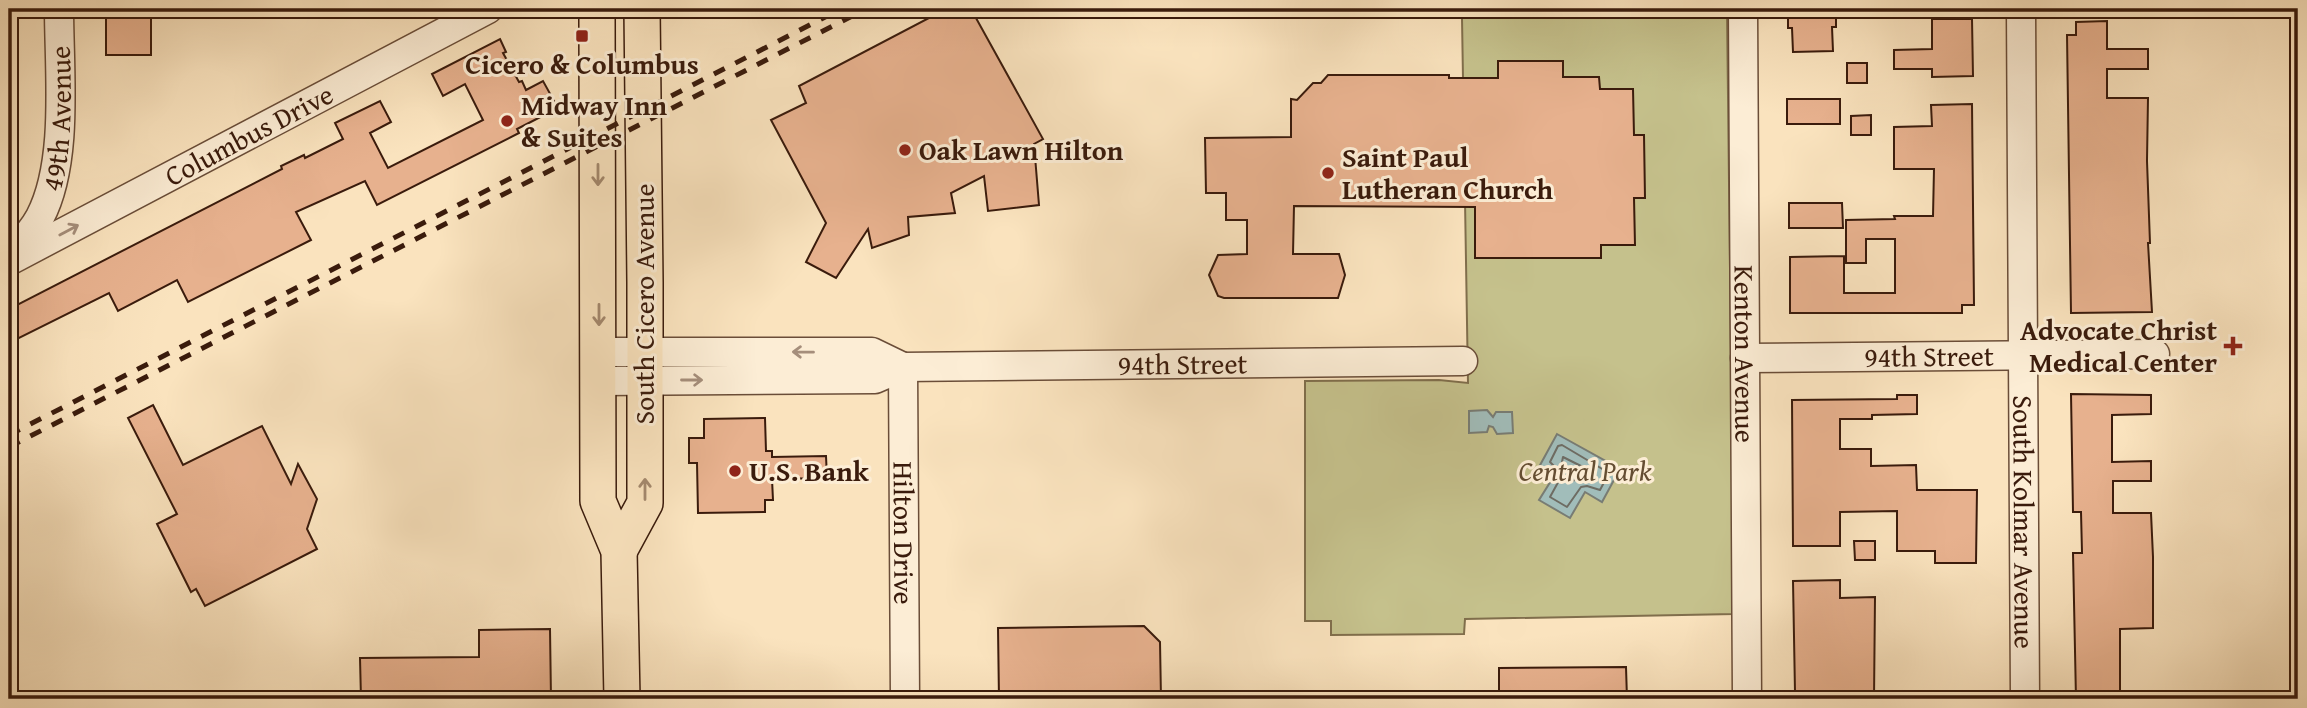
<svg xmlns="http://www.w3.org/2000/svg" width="2307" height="708" viewBox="0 0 2307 708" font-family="'Gentium Book Plus',serif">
<rect width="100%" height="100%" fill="#fae3be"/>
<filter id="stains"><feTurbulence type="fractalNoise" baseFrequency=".00286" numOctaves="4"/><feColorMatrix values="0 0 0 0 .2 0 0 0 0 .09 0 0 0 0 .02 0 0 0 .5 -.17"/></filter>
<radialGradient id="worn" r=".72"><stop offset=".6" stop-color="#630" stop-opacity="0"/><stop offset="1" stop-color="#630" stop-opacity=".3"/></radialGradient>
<polygon fill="#c5c18c" stroke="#806e4c" stroke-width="2" points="1486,9 1727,9 1734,614 1465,619 1464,634 1331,635 1331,621 1305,621 1305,381 1439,380 1468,383 1462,18"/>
<g fill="#a1bdba" stroke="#787c74" stroke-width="2">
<polygon points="1487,410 1493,417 1496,412 1512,412 1513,433 1497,434 1493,427 1489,426 1487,432 1469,433 1469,411"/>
<polygon points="1557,434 1620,469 1602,502 1585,492 1570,518 1539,500 1554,476 1539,467"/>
</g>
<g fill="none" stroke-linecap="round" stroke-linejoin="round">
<g stroke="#6e6c63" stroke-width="2">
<polygon points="1562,445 1609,473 1600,490 1587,486 1581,487 1567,507 1550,497 1561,477 1559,471 1550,462 1558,446"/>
<polygon points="1563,457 1591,471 1592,476 1571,481 1568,469 1562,462"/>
</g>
</g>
<g fill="#e7b18e" stroke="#3a1b0c" stroke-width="2">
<rect x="106" y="9" width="45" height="46"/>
<polygon points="946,9 971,9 1043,139 1034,144 1039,205 988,211 984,176 951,193 955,213 908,217 909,235 872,248 868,229 836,278 806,262 826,223 771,120 806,103 799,86"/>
<polygon points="1788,9 1836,9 1836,27 1832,27 1833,51 1793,52 1792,28 1788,28"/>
<polygon points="1932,19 1972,19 1973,76 1932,77 1932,69 1894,69 1894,50 1932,49"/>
<polygon points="2107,21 2107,49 2148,49 2148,69 2107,69 2107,98 2148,98 2147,161 2150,243 2148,243 2152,312 2071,313 2067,35 2076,35 2076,22"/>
<polygon points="500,39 506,52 503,53 519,82 522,81 526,90 543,81 558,108 517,129 519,133 377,205 365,181 296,212 311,240 188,302 177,280 118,311 109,293 9,343 9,309 282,169 281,166 304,155 305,158 343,139 335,123 380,101 391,122 370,133 388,168 483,120 465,84 443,96 432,74"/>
<polygon points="1498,61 1563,61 1563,77 1599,77 1600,89 1633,89 1634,135 1644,135 1645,198 1634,198 1635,245 1601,245 1601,258 1475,258 1475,207 1294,206 1293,254 1339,254 1345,275 1338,298 1224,298 1218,296 1209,275 1218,255 1247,254 1247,220 1226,220 1226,193 1206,193 1205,138 1291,137 1291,99 1297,100 1313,83 1321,83 1328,75 1449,75 1449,78 1498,78"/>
<rect x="1847" y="63" width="20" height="20"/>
<rect x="1787" y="99" width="53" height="25"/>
<polygon points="1972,104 1974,305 1962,305 1962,313 1790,313 1790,257 1844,256 1844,293 1895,293 1895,239 1866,239 1866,263 1846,263 1846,220 1895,219 1894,216 1933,216 1934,169 1894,169 1894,127 1932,126 1931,105"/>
<polygon points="1871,115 1871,135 1851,135 1851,116"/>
<polygon points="1789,203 1842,203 1843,228 1789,228"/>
<polygon points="2071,394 2151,395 2151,414 2112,415 2112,462 2151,461 2151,481 2113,481 2113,513 2151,513 2153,557 2153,628 2120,629 2120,699 2076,699 2073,553 2082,553 2081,512 2073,512"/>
<polygon points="1897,395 1917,395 1917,414 1872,415 1872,419 1840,419 1840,449 1871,449 1871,466 1916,465 1917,490 1977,490 1976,563 1935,563 1935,551 1897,551 1897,511 1840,512 1840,546 1793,546 1792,400 1897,399"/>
<polygon points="153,405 183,465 262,426 291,484 298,464 317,499 307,529 317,549 205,606 196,589 191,592 157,524 177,514 128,418"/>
<polygon points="765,418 766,451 772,451 772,457 826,456 827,478 772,479 773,500 765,500 765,512 698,513 697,463 689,463 689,438 704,438 704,419"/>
<polygon points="1854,541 1875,541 1875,560 1855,560"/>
<polygon points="1840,580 1840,598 1875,597 1874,699 1854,699 1854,691 1795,692 1793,581"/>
<polygon points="1144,626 1160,642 1161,699 999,699 998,628"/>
<polygon points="550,629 551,699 361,699 360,658 479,657 479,630"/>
<polygon points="1626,667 1627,699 1499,699 1499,668"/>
</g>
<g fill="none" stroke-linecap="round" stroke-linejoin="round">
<defs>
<g id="minor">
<path id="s1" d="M1743,9L1747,699"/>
<path id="s2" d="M2021,9L2025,699"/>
<path id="s3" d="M10,255C21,243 32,232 40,217C69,162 59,71 59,9"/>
<path id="s4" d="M9,261L488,9"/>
<polyline points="599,352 872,352 903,367"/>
<path id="s5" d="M1745,358L2155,354"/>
<path id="s6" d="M903,367L905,699"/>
<path id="s7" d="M599,381L875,379L903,367L1463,361"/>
</g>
<g id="major">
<polyline points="597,9 598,501 619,551 622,699"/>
<polyline points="619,551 645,503 645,282 642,9"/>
</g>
</defs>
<use href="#minor" stroke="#6a4d38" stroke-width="31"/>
<use href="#major" stroke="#3a1b0c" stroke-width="38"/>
<use href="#minor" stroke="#fcedd5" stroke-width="28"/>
<use href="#major" stroke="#fae3be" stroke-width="35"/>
<g stroke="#3a1b0c" stroke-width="5" stroke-dasharray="12 12" stroke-linecap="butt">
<polyline points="9,435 841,9"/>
<polyline points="9,447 866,9"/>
</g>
</g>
<defs><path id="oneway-shaft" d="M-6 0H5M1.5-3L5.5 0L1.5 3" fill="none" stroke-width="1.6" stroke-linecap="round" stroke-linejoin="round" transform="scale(1.75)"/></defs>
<g stroke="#a4896e">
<use href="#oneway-shaft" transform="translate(598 175) rotate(90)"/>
<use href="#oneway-shaft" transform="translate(599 315) rotate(90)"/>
<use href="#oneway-shaft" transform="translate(645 489) rotate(-90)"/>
</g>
<g stroke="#a58e7b">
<use href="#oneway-shaft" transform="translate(69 230) rotate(-28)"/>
<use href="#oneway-shaft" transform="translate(803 352) rotate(-179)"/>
<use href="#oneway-shaft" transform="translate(692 380)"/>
</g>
<g fill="#8f2418" stroke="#fcedd5" stroke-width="2.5">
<rect x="575" y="29" width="14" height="14" rx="3.5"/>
<circle cx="507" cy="121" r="7"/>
<circle cx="905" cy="150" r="7"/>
<circle cx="1328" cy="173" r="7"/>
<path d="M2229.5 335.5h7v7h7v7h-7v7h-7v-7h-7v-7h7z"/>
<circle cx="735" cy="471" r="7"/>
</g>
<g text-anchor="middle" stroke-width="6" stroke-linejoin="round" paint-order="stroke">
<g font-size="28" font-weight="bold" fill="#3a1b0c" stroke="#fcedd5" text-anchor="start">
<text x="582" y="74" text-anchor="middle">Cicero &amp; Columbus</text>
<text x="521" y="115">Midway Inn<tspan x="521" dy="32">&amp; Suites</tspan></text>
<text x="919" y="160">Oak Lawn Hilton</text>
<text x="1342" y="167">Saint Paul<tspan x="1342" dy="32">Lutheran Church</tspan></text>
<text x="2217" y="340" text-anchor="end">Advocate Christ<tspan x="2217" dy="32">Medical Center</tspan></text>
<text x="749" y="481">U.S. Bank</text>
</g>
<g font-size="28" fill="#3a1b0c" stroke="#fcedd5">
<text dy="10" stroke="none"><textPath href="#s3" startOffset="150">49th Avenue</textPath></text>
<text dy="10" stroke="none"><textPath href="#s4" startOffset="271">Columbus Drive</textPath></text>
<text transform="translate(644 304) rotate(-90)" y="10">South Cicero Avenue</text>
<text dy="10" stroke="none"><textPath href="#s1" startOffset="345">Kenton Avenue</textPath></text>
<text dy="10" stroke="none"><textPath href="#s5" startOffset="184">94th Street</textPath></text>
<text dy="10" stroke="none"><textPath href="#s7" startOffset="586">94th Street</textPath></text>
<text dy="10" stroke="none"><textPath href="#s2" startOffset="513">South Kolmar Avenue</textPath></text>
<text dy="10" stroke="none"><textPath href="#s6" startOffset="166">Hilton Drive</textPath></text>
</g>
<g font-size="28" font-style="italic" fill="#644d32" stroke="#fcedd5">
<text x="1585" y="481">Central Park</text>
</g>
</g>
<rect width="2307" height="708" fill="none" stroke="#fae3be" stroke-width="35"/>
<rect x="10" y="10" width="2286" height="687" fill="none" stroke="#3a1b0c" stroke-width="3.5"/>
<rect x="18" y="18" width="2272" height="673" fill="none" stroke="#3a1b0c" stroke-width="2"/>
<rect width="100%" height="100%" filter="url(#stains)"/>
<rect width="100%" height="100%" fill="url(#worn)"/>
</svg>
